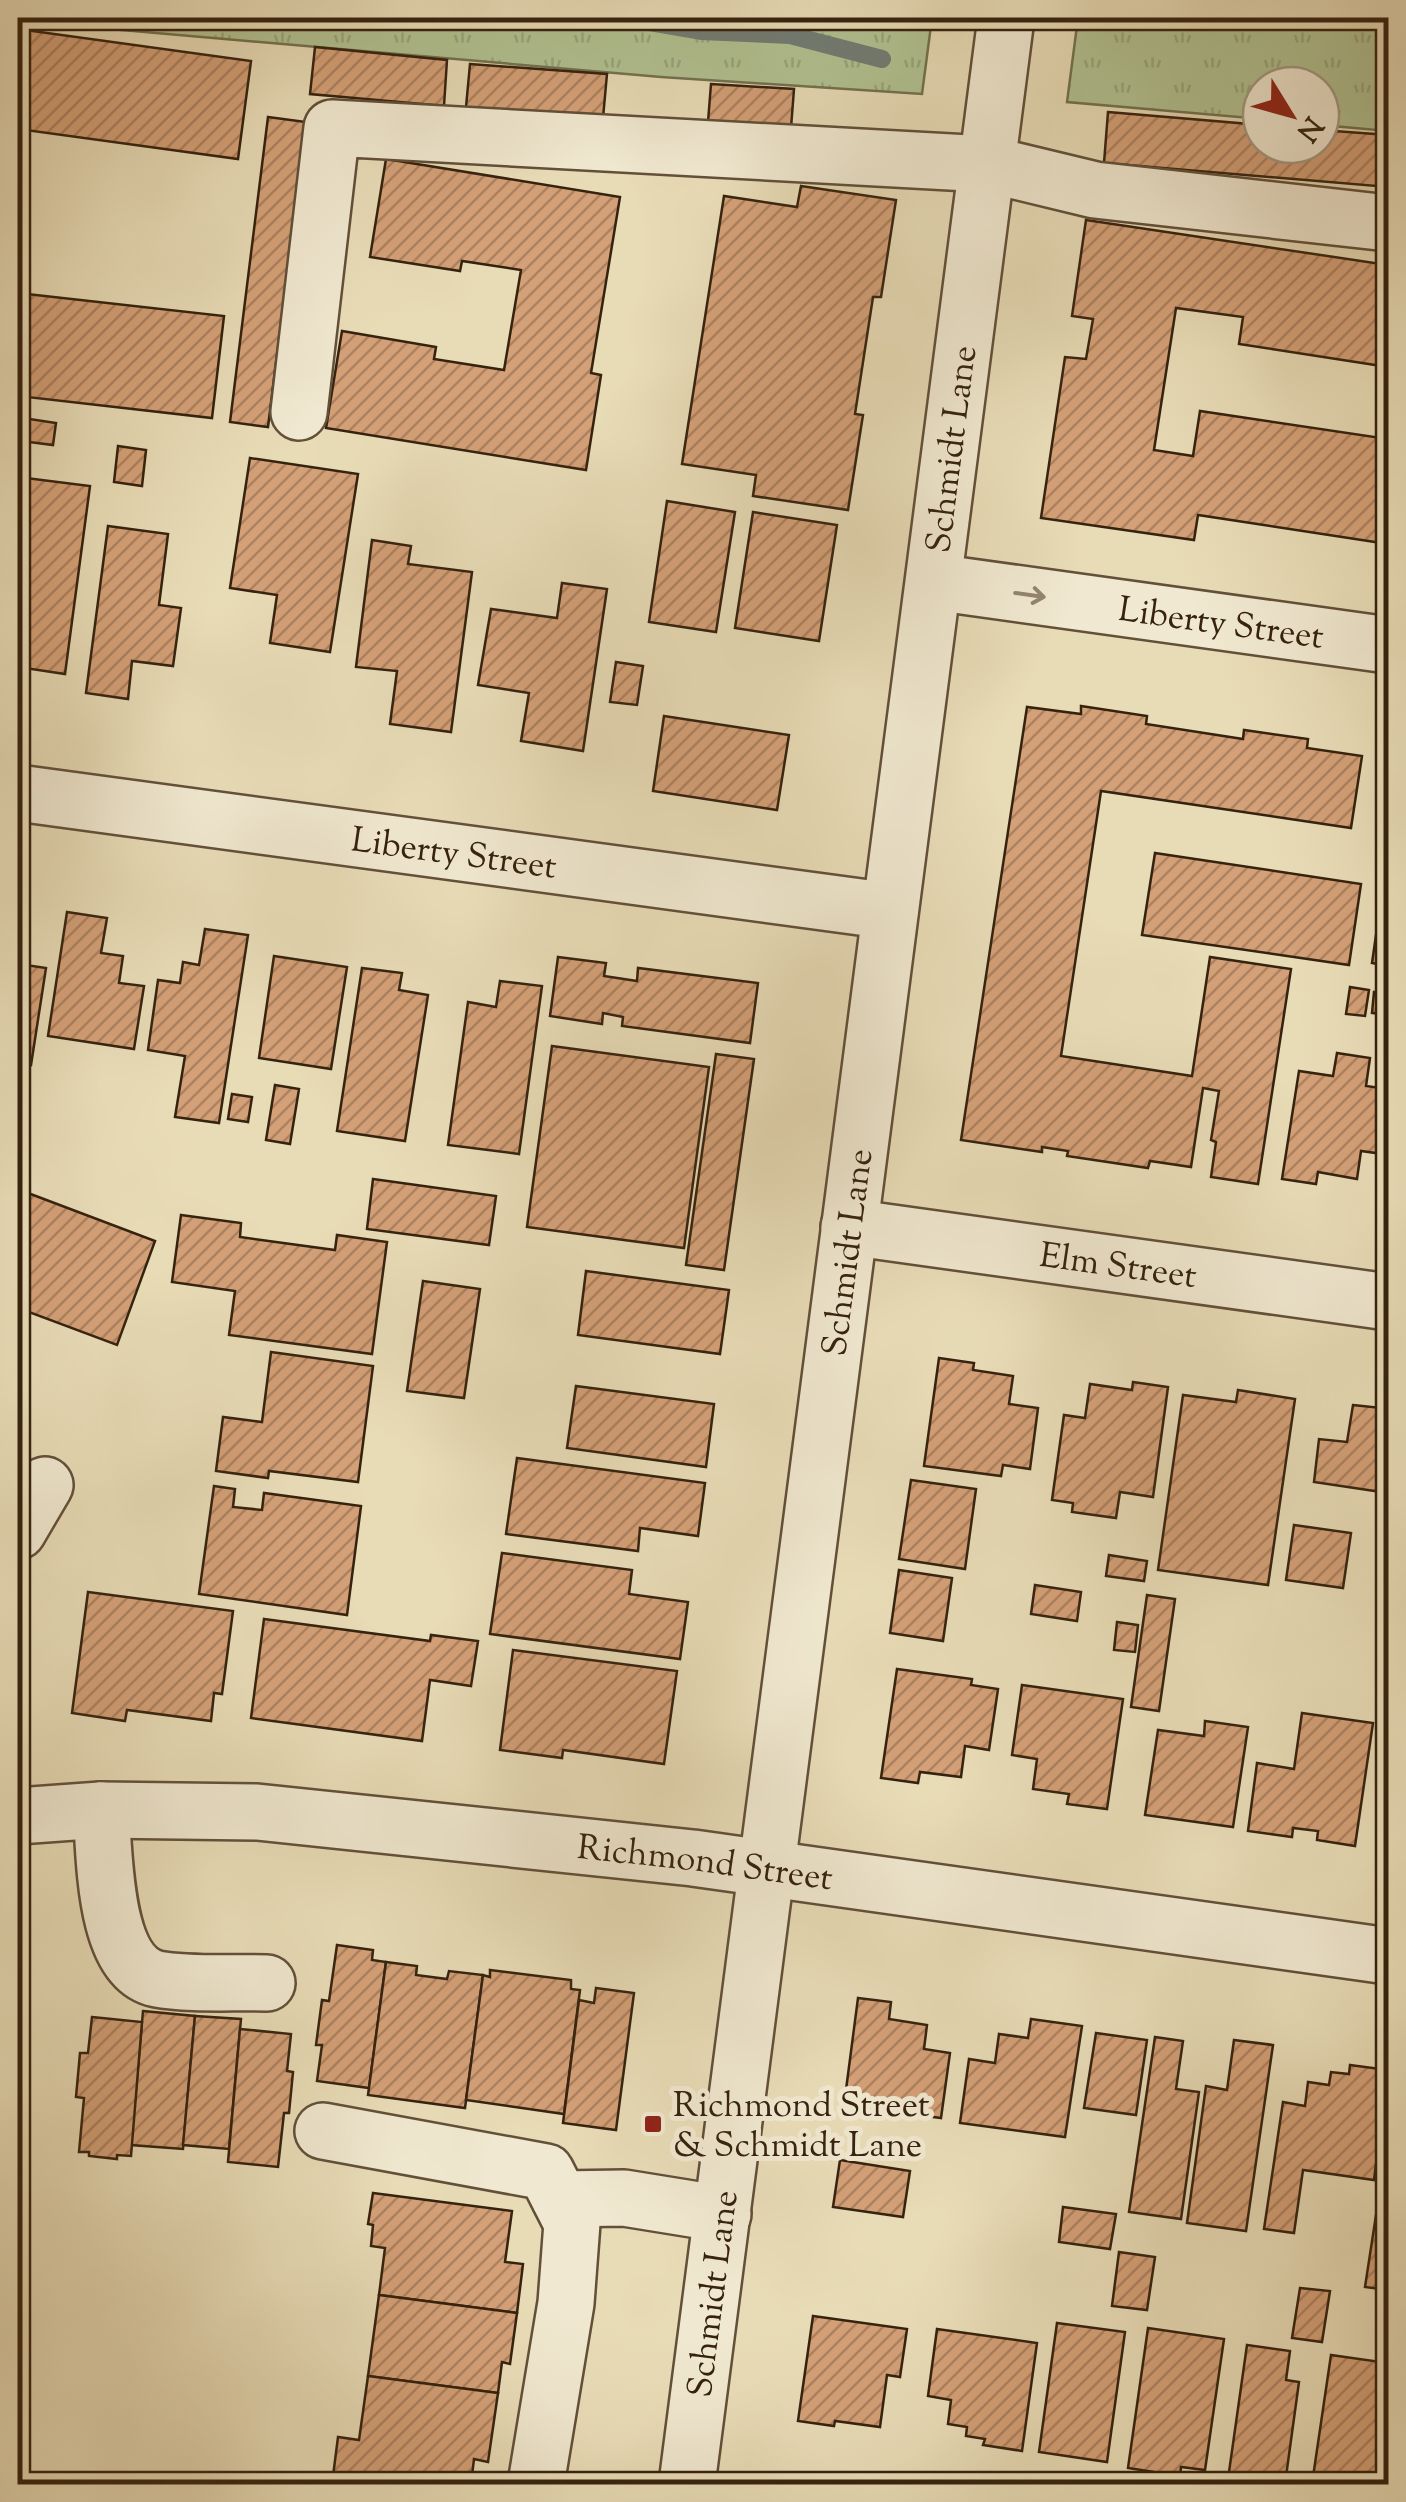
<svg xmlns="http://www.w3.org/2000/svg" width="1406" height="2502" viewBox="0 0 1406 2502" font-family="'Sorts Mill Goudy',serif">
<defs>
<pattern id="grass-tufts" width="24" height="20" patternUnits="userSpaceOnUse" patternTransform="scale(2.5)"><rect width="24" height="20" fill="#b1c292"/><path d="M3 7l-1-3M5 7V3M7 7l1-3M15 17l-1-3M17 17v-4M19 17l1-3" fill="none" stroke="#99a67d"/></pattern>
<pattern id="building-hatch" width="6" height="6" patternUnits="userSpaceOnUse" patternTransform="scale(2.5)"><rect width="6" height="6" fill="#d4a077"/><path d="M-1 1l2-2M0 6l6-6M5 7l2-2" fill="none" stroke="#ad8260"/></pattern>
</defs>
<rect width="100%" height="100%" fill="#e8dcb7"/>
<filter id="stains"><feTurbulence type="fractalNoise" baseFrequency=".002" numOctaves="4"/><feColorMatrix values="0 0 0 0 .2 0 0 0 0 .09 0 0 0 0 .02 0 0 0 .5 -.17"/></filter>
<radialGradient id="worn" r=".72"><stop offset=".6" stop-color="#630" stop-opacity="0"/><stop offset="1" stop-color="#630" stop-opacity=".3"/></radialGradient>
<g fill="url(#grass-tufts)" stroke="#737250" stroke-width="2.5">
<polygon points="18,18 932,18 922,94 661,77 53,24"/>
<polygon points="1078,18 1388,18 1388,131 1321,125 1321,85 1261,85 1261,119 1067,102"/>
</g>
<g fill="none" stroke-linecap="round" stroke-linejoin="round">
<g stroke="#727d75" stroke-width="18">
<polyline points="513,18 604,18"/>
<polyline points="625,18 701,31 790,35 882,59"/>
</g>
</g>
<g fill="url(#building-hatch)" stroke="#35220f" stroke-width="2.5">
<polygon points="18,29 251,61 238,159 18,129"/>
<polygon points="315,47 447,60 444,106 310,94"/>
<polygon points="470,64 607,74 603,118 466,107"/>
<polygon points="711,84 794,89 791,128 708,122"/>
<polygon points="1108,112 1261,125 1261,145 1321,145 1321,130 1388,135 1388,187 1104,163"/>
<polygon points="268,117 306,122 268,427 230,422"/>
<polygon points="386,159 620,197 591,373 601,375 586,470 326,428 342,331 436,347 434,359 504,370 521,270 462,261 460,271 370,257"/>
<polygon points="801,186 896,200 881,297 873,297 855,414 863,415 848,510 753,496 756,475 682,464 724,196 797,207"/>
<polygon points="1086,220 1388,265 1388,367 1239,344 1243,317 1176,308 1154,450 1193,456 1200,411 1388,439 1388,544 1198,515 1194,540 1041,518 1065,357 1086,359 1093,319 1072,316"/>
<polygon points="18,293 224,316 212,418 18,396"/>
<polygon points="23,418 56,423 53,445 21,441"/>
<polygon points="118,446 146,450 142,486 114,482"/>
<polygon points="250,458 358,474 330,652 270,643 277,595 230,588"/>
<polygon points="18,477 90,486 65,674 18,667"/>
<polygon points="667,501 735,512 716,632 649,622"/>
<polygon points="753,512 837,525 819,641 735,628"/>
<polygon points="108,526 168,534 159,605 181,608 173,666 132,661 128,699 86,693"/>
<polygon points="372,540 411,546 408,564 472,572 451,732 390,724 397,671 356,667"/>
<polygon points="562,583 607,589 583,751 521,741 529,693 478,685 491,609 557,618"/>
<polygon points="616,662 643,666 637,705 610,702"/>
<polygon points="1081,706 1147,716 1146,724 1243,739 1244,730 1308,739 1307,748 1362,756 1351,828 1101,791 1061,1056 1192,1076 1210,957 1291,969 1258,1184 1211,1177 1216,1142 1211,1140 1219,1091 1203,1088 1191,1167 1150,1161 1148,1168 1067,1156 1068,1151 1042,1147 1042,1152 961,1140 1027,707 1081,714"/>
<polygon points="664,716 789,735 777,810 653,791"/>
<polygon points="1388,851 1388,966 1372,963"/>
<polygon points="1155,853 1361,884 1349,965 1142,935"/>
<polygon points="67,912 107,918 101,953 123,956 119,983 144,986 134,1049 48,1036"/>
<polygon points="205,929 248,935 219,1123 175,1117 185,1056 148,1050 158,980 180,983 183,962 199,965"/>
<polygon points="18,954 21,954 19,964 46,968 31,1065 18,1063"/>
<polygon points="274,956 347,967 331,1069 259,1058"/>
<polygon points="558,957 606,963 604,976 637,981 638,968 758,983 750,1043 622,1026 623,1017 603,1013 602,1024 550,1016"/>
<polygon points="362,968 402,973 399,990 428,995 405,1141 337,1131"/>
<polygon points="500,981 542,986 519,1154 448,1145 468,1002 496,1007"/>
<polygon points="1350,987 1369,990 1365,1016 1346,1014"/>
<polygon points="1374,992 1388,994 1387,1015 1372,1013"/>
<polygon points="552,1046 709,1067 684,1248 527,1227"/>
<polygon points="1381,1046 1388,1047 1388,1068 1377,1066"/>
<polygon points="1337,1053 1370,1058 1366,1086 1388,1089 1383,1154 1361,1151 1357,1179 1318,1172 1316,1184 1282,1179 1299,1071 1333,1076"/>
<polygon points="716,1054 754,1059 724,1270 686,1265"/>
<polygon points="275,1085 299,1089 290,1144 266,1140"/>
<polygon points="232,1094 252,1097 248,1122 228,1119"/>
<polygon points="373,1179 496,1196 489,1245 367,1229"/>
<polygon points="20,1190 155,1241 117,1345 18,1308 18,1198"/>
<polygon points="181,1215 241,1223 240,1237 335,1250 337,1235 387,1242 372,1354 229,1335 235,1291 172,1282"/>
<polygon points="586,1271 729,1290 720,1354 578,1335"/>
<polygon points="423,1281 480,1289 464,1398 407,1391"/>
<polygon points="271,1352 373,1366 358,1482 269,1471 268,1478 216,1471 223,1417 262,1422"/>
<polygon points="939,1358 974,1363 973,1370 1013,1376 1009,1404 1038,1408 1030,1469 1003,1465 1001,1476 924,1466"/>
<polygon points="1133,1382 1168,1387 1153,1497 1120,1492 1116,1518 1072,1512 1073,1503 1052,1500 1064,1415 1085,1418 1090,1384 1132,1390"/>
<polygon points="576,1386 714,1404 706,1467 567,1448"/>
<polygon points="1238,1390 1295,1399 1268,1585 1158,1570 1183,1395 1236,1402"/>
<polygon points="1353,1405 1382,1408 1378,1436 1388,1438 1388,1493 1314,1482 1319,1439 1347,1442"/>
<polygon points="517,1458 705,1483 698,1536 640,1528 638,1551 506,1534"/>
<polygon points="911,1480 976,1489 965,1569 899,1559"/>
<polygon points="214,1486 235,1489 233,1507 262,1510 264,1493 361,1506 347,1615 199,1594"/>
<polygon points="1294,1525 1351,1533 1343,1588 1286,1580"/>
<polygon points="502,1553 632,1570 629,1594 688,1602 680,1659 490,1634"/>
<polygon points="1109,1555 1147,1561 1144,1581 1106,1576"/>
<polygon points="899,1570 952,1578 943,1641 890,1633"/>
<polygon points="1035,1585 1081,1592 1077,1621 1031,1614"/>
<polygon points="88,1592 233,1611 222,1694 214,1693 211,1721 127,1710 125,1721 72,1713"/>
<polygon points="1147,1595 1175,1599 1159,1711 1131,1707"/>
<polygon points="264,1619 430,1641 431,1635 478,1641 471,1686 430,1680 422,1741 251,1718"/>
<polygon points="1117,1622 1138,1625 1135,1652 1114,1650"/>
<polygon points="513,1650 677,1671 664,1764 563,1750 562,1758 500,1750"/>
<polygon points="897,1669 972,1679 971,1685 998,1689 989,1750 965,1746 961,1777 920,1772 918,1783 881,1778"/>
<polygon points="1022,1685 1123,1699 1107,1809 1067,1804 1069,1794 1033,1789 1037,1759 1012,1755"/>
<polygon points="1302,1713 1373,1723 1355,1846 1317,1840 1318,1831 1293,1828 1292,1837 1248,1831 1257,1763 1294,1769"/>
<polygon points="1205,1721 1248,1727 1233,1827 1145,1815 1158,1730 1204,1736"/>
<polygon points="337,1945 373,1950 372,1960 386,1962 369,2088 317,2081 322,2045 316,2045 322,2000 329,2001"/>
<polygon points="386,1962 417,1966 416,1975 447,1979 449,1971 483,1975 465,2108 368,2095"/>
<polygon points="490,1970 571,1980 571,1989 580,1990 564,2114 466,2100 483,1975 490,1977"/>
<polygon points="596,1988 634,1993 616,2130 563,2123 579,2000 594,2003"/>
<polygon points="858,1998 891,2002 889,2019 927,2025 924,2049 950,2053 941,2118 844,2105"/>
<polygon points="143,2011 195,2016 183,2149 131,2145"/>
<polygon points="18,2014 20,2014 20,2053 23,2053 18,2151"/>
<polygon points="195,2016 241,2019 229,2149 183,2145"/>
<polygon points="92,2017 142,2022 131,2156 117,2155 117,2159 89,2156 89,2152 79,2152 84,2098 76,2097 80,2053 88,2053"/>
<polygon points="1031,2019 1082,2026 1065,2137 960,2123 969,2059 995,2063 999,2034 1028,2038"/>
<polygon points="240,2029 291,2034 287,2071 293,2072 289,2113 284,2113 278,2167 228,2162"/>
<polygon points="1096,2033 1147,2040 1136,2115 1084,2108"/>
<polygon points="1155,2037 1183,2041 1176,2089 1199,2092 1181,2219 1129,2212"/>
<polygon points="1234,2040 1273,2045 1246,2231 1187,2223 1206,2086 1227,2090"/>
<polygon points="1350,2065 1388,2070 1374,2180 1303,2170 1294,2233 1264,2229 1283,2102 1305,2106 1308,2082 1329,2085 1331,2072 1349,2074"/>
<polygon points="840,2160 910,2171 903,2217 833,2207"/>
<polygon points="373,2193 512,2211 505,2262 523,2264 517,2313 379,2295 385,2248 371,2246 373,2225 368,2224"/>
<polygon points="1063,2207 1116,2214 1110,2249 1059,2242"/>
<polygon points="1376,2215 1388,2216 1388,2290 1365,2287"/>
<polygon points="1119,2252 1155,2257 1147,2310 1112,2306"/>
<polygon points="1300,2288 1330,2291 1322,2342 1292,2338"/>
<polygon points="379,2295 517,2313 510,2364 502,2362 498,2393 368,2376"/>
<polygon points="813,2316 907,2329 900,2377 887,2375 880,2427 835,2421 834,2426 798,2421"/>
<polygon points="1057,2323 1125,2332 1107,2462 1039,2452"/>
<polygon points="1148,2328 1224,2339 1205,2470 1181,2467 1180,2476 1128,2468"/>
<polygon points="937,2329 1037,2343 1022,2451 983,2445 985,2439 966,2436 967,2427 948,2424 951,2400 928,2396"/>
<polygon points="1247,2345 1290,2351 1286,2380 1299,2382 1285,2484 1228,2479"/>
<polygon points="1331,2355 1388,2363 1388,2414 1378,2484 1329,2484 1330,2480 1313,2477"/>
<polygon points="368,2376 498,2393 488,2462 474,2459 471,2484 332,2484 338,2437 359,2440"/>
</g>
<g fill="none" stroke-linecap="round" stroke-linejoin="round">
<defs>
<g id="minor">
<polyline points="299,412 332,128 987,164 1095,190 1388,223"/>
<path id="s1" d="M934,582L1388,645"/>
<path id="s2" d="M18,793L890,911"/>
<path id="s3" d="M849,1227L1388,1302"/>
<polyline points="18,1531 45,1485"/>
<path d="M101,1810C105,1853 102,1967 157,1979C189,1985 233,1982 267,1983"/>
<path id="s4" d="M18,1816L101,1810L257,1812L693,1858L1388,1956"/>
<polyline points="323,2131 546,2172 572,2223 566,2303 536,2484"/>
<polyline points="560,2199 624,2198 723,2214"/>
<path id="s5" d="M687,2484L1006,18"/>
</g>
</defs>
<use href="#minor" stroke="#625039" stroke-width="60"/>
<use href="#minor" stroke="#f0e8d0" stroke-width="55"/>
</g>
<defs><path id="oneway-shaft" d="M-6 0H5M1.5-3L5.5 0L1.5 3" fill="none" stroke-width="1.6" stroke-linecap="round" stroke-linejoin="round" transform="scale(2.5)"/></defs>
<use stroke="#928570" href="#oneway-shaft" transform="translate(1030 595) rotate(8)"/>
<rect fill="#8f2418" stroke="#f0e8d0" stroke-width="4" x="643" y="2114" width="20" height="20" rx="5"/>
<g text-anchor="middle" stroke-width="10" stroke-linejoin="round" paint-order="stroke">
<g font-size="35" fill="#35220f" stroke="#f0e8d0">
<text dy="12" stroke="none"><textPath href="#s5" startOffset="2052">Schmidt Lane</textPath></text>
<text dy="12" stroke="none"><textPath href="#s1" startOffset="290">Liberty Street</textPath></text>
<text dy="12" stroke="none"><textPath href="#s2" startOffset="440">Liberty Street</textPath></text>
<text dy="12" stroke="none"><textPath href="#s5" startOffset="1242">Schmidt Lane</textPath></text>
<text dy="12" stroke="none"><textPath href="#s3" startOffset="272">Elm Street</textPath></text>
<text dy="12" stroke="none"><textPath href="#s4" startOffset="690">Richmond Street</textPath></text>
<text dy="12" stroke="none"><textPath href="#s5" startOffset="192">Schmidt Lane</textPath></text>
</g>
<g font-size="35" fill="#35220f" stroke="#f0e8d0" text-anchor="start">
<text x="673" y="2116">Richmond Street<tspan x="673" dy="40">&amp; Schmidt Lane</tspan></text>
</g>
</g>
<rect width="1406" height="2502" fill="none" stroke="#e8dcb7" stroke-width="60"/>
<rect x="20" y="20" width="1366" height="2462" fill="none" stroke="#35220f" stroke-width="5"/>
<rect x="30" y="30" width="1346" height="2442" fill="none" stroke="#35220f" stroke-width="2.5"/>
<g transform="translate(1291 115) rotate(127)"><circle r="48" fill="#f0e8d0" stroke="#a59983" stroke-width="2.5"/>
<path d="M0-8L18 38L0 25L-18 38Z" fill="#8f2418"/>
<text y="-15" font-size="28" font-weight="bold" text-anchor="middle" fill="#35220f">N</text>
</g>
<rect width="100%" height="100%" filter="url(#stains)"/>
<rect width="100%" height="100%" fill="url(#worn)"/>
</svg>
